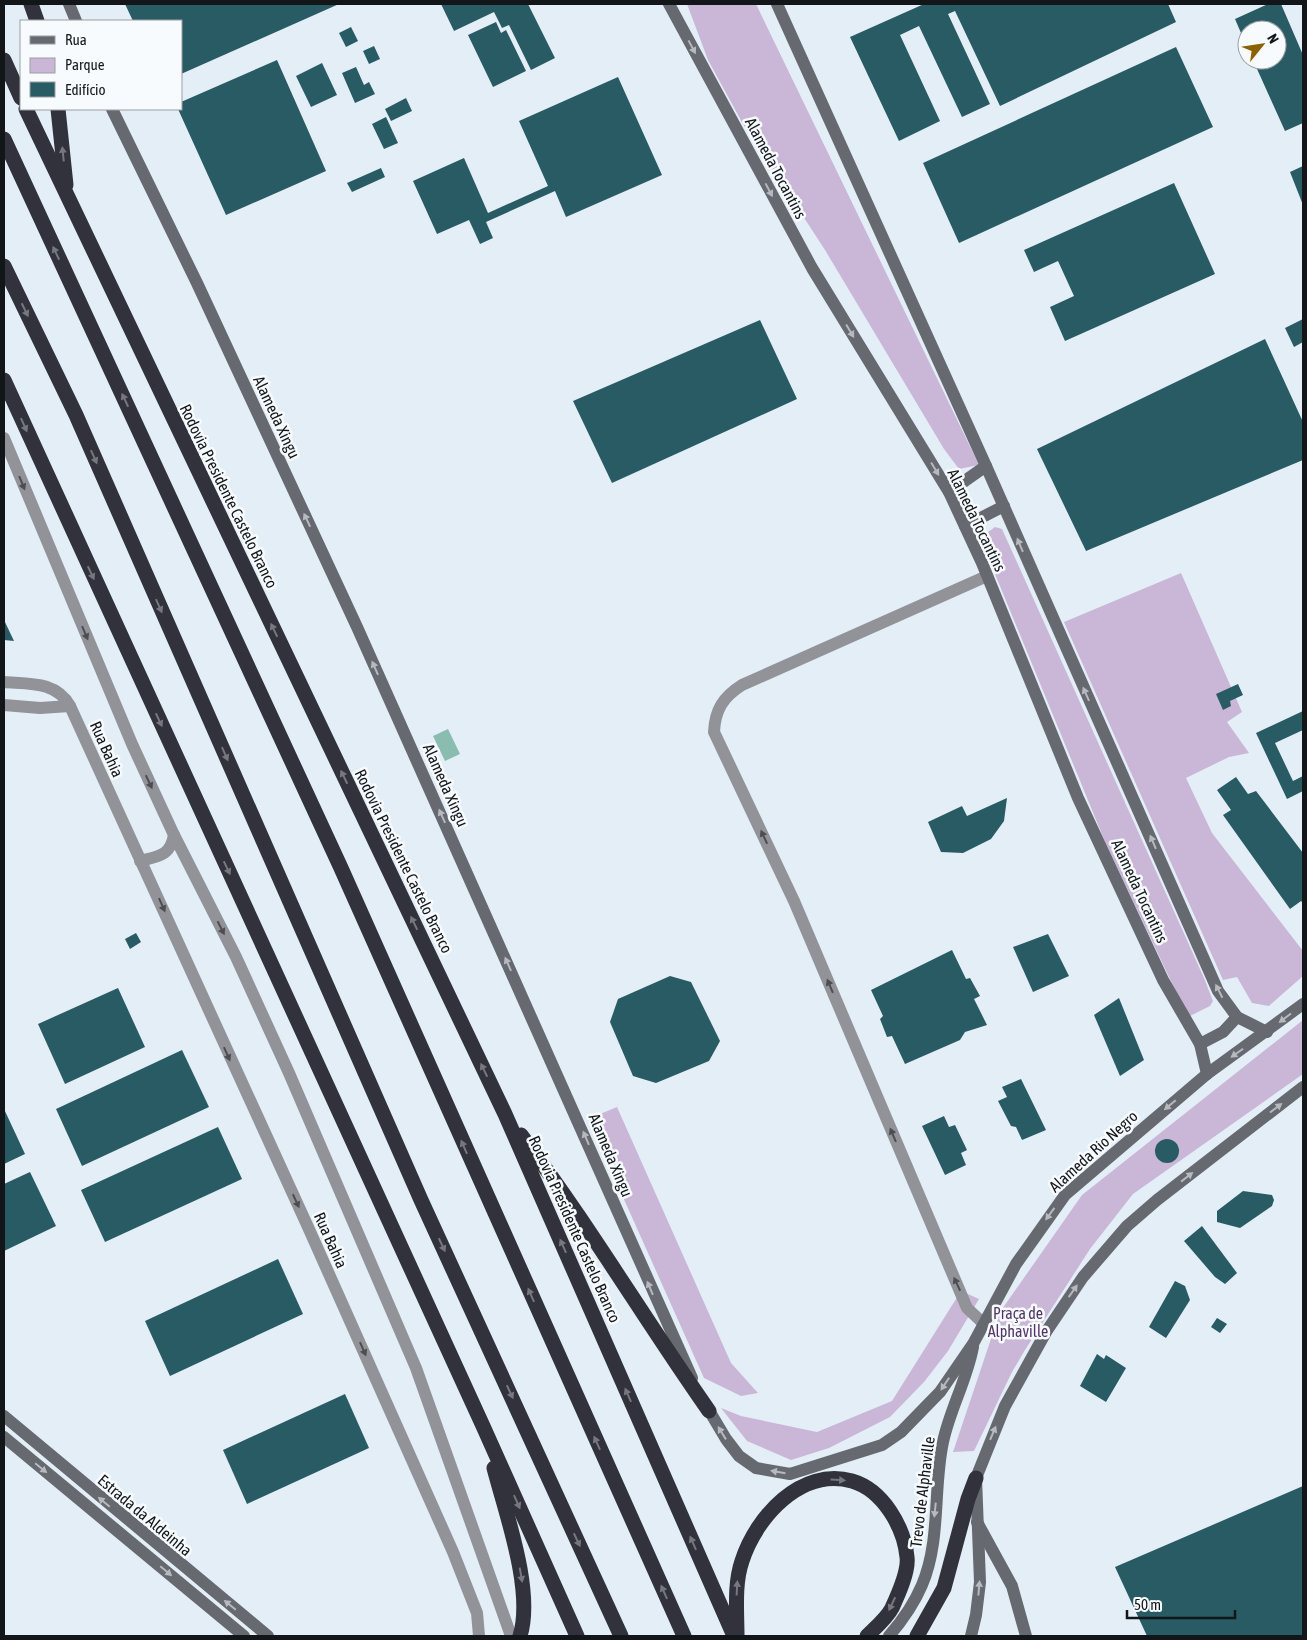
<svg xmlns="http://www.w3.org/2000/svg" width="1307" height="1640" viewBox="0 0 1307 1640" font-family="'Asap Condensed',sans-serif">
<rect width="100%" height="100%" fill="#e4eef7"/>
<g fill="#cab7d8">
<polygon points="687,4 756,4 979,465 959,469 944,449 825,250 743,124 708,60"/>
<polygon points="995,527 1002,529 1204,978 1213,1001 1210,1006 1188,1017 1106,844 988,557 984,535"/>
<polygon points="1181,573 1242,712 1227,722 1249,753 1229,757 1186,778 1212,833 1303,951 1303,976 1269,1006 1252,1003 1237,977 1223,980 1064,622"/>
<polygon points="1303,1020 1303,1074 1133,1194 1090,1249 1025,1350 1012,1372 974,1451 953,1452 1000,1312 1082,1195"/>
<polygon points="617,1107 731,1363 758,1393 741,1396 704,1378 588,1119"/>
<polygon points="961,1291 979,1299 948,1351 924,1382 890,1417 829,1448 791,1460 747,1441 721,1408 741,1416 817,1432 892,1401"/>
</g>
<polygon fill="#8abdb0" points="448,729 460,754 445,761 433,736"/>
<g fill="#285b64">
<polygon points="125,4 339,4 181,74 181,21 133,21"/>
<polygon points="441,4 528,4 555,58 531,70 509,25 502,28 494,12 454,31"/>
<polygon points="924,4 1168,4 1176,22 1000,106 955,11 948,14 990,104 962,117 919,26 900,35 940,121 899,141 850,37"/>
<polygon points="1268,4 1281,4 1303,55 1303,123 1285,131 1253,60 1277,60 1277,30 1247,30 1247,47 1235,19"/>
<polygon points="496,22 501,33 506,30 526,71 493,87 468,35"/>
<polygon points="351,27 358,41 346,47 339,33"/>
<polygon points="374,46 380,59 369,64 363,51"/>
<polygon points="1176,47 1213,127 959,243 923,163"/>
<polygon points="277,60 326,171 226,215 178,109 181,109 181,102"/>
<polygon points="322,63 337,95 311,107 296,76"/>
<polygon points="356,67 364,85 369,82 375,94 355,103 342,73"/>
<polygon points="618,77 662,175 566,217 555,191 486,222 493,238 480,244 469,220 437,234 413,181 464,158 488,213 548,186 519,121"/>
<polygon points="406,98 412,111 391,121 385,109"/>
<polygon points="386,117 398,143 384,149 372,124"/>
<polygon points="1303,166 1303,205 1290,172"/>
<polygon points="381,168 385,177 352,192 347,183"/>
<polygon points="1174,183 1215,274 1065,341 1050,307 1074,296 1058,261 1034,272 1024,250"/>
<polygon points="1303,319 1303,342 1294,347 1285,328"/>
<polygon points="760,320 797,399 612,483 573,401"/>
<polygon points="1265,339 1303,422 1303,460 1086,551 1037,449"/>
<polygon points="4,620 14,641 4,640"/>
<polygon points="1238,684 1243,695 1230,701 1231,706 1223,710 1216,694"/>
<polygon points="1303,711 1303,730 1275,743 1293,781 1303,776 1303,791 1287,799 1256,733"/>
<polygon points="1236,777 1248,794 1256,791 1303,853 1303,903 1301,901 1290,909 1223,815 1231,810 1217,790"/>
<polygon points="1007,798 1004,821 991,839 963,853 941,852 928,822 962,806 967,816"/>
<polygon points="136,933 141,942 130,949 125,939"/>
<polygon points="1048,934 1069,976 1033,992 1013,947"/>
<polygon points="952,950 966,979 970,978 980,996 974,999 987,1025 965,1032 960,1040 905,1064 892,1036 887,1037 880,1019 883,1016 871,990"/>
<polygon points="670,976 691,982 720,1041 709,1061 656,1083 633,1076 610,1022 618,999"/>
<polygon points="118,988 145,1047 65,1084 38,1024"/>
<polygon points="1119,998 1144,1060 1120,1076 1094,1015"/>
<polygon points="182,1050 209,1107 82,1166 56,1109"/>
<polygon points="1021,1079 1046,1130 1022,1140 1016,1127 1011,1126 998,1101 1007,1097 1002,1087"/>
<polygon points="4,1109 25,1154 4,1164"/>
<polygon points="944,1116 949,1127 955,1125 967,1150 961,1153 966,1165 945,1175 922,1126"/>
<polygon points="218,1127 242,1179 105,1242 81,1190"/>
<circle cx="1167" cy="1151" r="12"/>
<polygon points="30,1172 56,1226 4,1251 4,1184"/>
<polygon points="1243,1191 1272,1195 1274,1200 1272,1206 1240,1228 1217,1222 1217,1211"/>
<polygon points="1202,1226 1237,1273 1225,1284 1215,1277 1184,1241"/>
<polygon points="278,1259 303,1314 170,1376 145,1321"/>
<polygon points="1175,1281 1185,1286 1190,1300 1166,1338 1149,1327"/>
<polygon points="1217,1318 1227,1324 1220,1333 1211,1327"/>
<polygon points="1097,1354 1104,1359 1106,1355 1126,1368 1106,1402 1080,1386"/>
<polygon points="345,1394 369,1448 247,1504 223,1450"/>
<polygon points="1303,1486 1303,1636 1147,1636 1115,1567"/>
</g>
<g fill="none" stroke-linecap="round" stroke-linejoin="round">
<path stroke="#929398" stroke-width="12" d="M984,1324L967,1308L794,901L714,732C715,710 723,697 742,685L987,576"/>
<g stroke="#929398" stroke-width="12">
<polyline points="4,438 132,744 174,835 236,957 289,1073 416,1368 511,1636"/>
<path d="M4,682C29,684 56,681 70,706L308,1227L453,1552L477,1613L479,1636"/>
<polyline points="4,705 40,708 70,706"/>
<path d="M140,861C159,856 170,856 174,835"/>
</g>
<g stroke="#676970" stroke-width="12">
<polyline points="69,4 76,21"/>
<polyline points="669,4 812,268 949,492 982,563 1078,798 1163,980 1200,1044 1207,1074"/>
<polyline points="777,4 986,466 1218,991 1237,1017 1267,1032"/>
<polyline points="112,109 197,283 357,627 692,1378"/>
<polyline points="949,492 986,466"/>
<polyline points="965,526 1004,506"/>
<polyline points="1200,1044 1223,1032 1237,1017"/>
<polyline points="704,1402 726,1439 739,1456 756,1468 790,1474 882,1445 901,1432 940,1392 973,1344 1016,1264 1065,1195 1207,1074 1303,1004"/>
<polyline points="4,1416 268,1636"/>
<polyline points="4,1437 244,1636"/>
<polyline points="977,1522 1012,1586 1026,1636"/>
<path d="M889,1636C902,1621 914,1604 922,1585C941,1541 933,1488 943,1442C950,1409 967,1380 973,1347"/>
<polyline points="971,1636 976,1615 980,1582 976,1478 1005,1406 1046,1332 1083,1277 1127,1226 1157,1200 1303,1087"/>
</g>
<g stroke="#31323b" stroke-width="15">
<polyline points="31,4 37,21"/>
<polyline points="4,60 21,98"/>
<polyline points="26,109 505,1114 734,1636"/>
<polyline points="58,109 66,185"/>
<polyline points="4,139 341,868 684,1636"/>
<polyline points="4,266 76,415 421,1200 621,1636"/>
<polyline points="4,380 483,1426 577,1636"/>
<path d="M521,1135C588,1224 645,1320 709,1411"/>
<path d="M494,1468C506,1514 534,1591 520,1636"/>
<path d="M737,1636C737,1612 734,1584 742,1561C756,1517 801,1467 852,1481C883,1490 904,1527 907,1557C909,1571 898,1595 892,1608C887,1618 875,1628 867,1636"/>
<polyline points="917,1636 944,1588 968,1499 976,1478"/>
</g>
</g>
<defs><path id="oneway-solid" d="M-6-.8H1V-3.2L6.5 0L1 3.2V.8H-6Z" transform="scale(1.25)"/></defs>
<g fill="#b6b9be">
<use href="#oneway-solid" transform="translate(692 47) rotate(62)"/>
<use href="#oneway-solid" transform="translate(769 190) rotate(62)"/>
<use href="#oneway-solid" transform="translate(850 331) rotate(59)"/>
<use href="#oneway-solid" transform="translate(935 469) rotate(59)"/>
<use href="#oneway-solid" transform="translate(307 520) rotate(-115)"/>
<use href="#oneway-solid" transform="translate(1020 545) rotate(-113)"/>
<use href="#oneway-solid" transform="translate(375 668) rotate(-114)"/>
<use href="#oneway-solid" transform="translate(1086 694) rotate(-114)"/>
<use href="#oneway-solid" transform="translate(442 816) rotate(-114)"/>
<use href="#oneway-solid" transform="translate(1153 842) rotate(-113)"/>
<use href="#oneway-solid" transform="translate(508 964) rotate(-114)"/>
<use href="#oneway-solid" transform="translate(1219 991) rotate(-117)"/>
<use href="#oneway-solid" transform="translate(1285 1018) rotate(143)"/>
<use href="#oneway-solid" transform="translate(1237 1053) rotate(145)"/>
<use href="#oneway-solid" transform="translate(1170 1105) rotate(140)"/>
<use href="#oneway-solid" transform="translate(1276 1108) rotate(-37)"/>
<use href="#oneway-solid" transform="translate(586 1138) rotate(-113)"/>
<use href="#oneway-solid" transform="translate(1187 1177) rotate(-38)"/>
<use href="#oneway-solid" transform="translate(1050 1214) rotate(126)"/>
<use href="#oneway-solid" transform="translate(650 1288) rotate(-113)"/>
<use href="#oneway-solid" transform="translate(1073 1291) rotate(-55)"/>
<use href="#oneway-solid" transform="translate(945 1384) rotate(124)"/>
<use href="#oneway-solid" transform="translate(722 1433) rotate(-122)"/>
<use href="#oneway-solid" transform="translate(993 1433) rotate(-67)"/>
<use href="#oneway-solid" transform="translate(41 1468) rotate(39)"/>
<use href="#oneway-solid" transform="translate(778 1472) rotate(-170)"/>
<use href="#oneway-solid" transform="translate(104 1502) rotate(-140)"/>
<use href="#oneway-solid" transform="translate(935 1510) rotate(96)"/>
<use href="#oneway-solid" transform="translate(166 1571) rotate(40)"/>
<use href="#oneway-solid" transform="translate(979 1588) rotate(-85)"/>
<use href="#oneway-solid" transform="translate(230 1605) rotate(-141)"/>
</g>
<g fill="#76787f">
<use href="#oneway-solid" transform="translate(63 154) rotate(-96)"/>
<use href="#oneway-solid" transform="translate(56 253) rotate(-115)"/>
<use href="#oneway-solid" transform="translate(25 310) rotate(64)"/>
<use href="#oneway-solid" transform="translate(125 400) rotate(-115)"/>
<use href="#oneway-solid" transform="translate(24 425) rotate(66)"/>
<use href="#oneway-solid" transform="translate(94 457) rotate(66)"/>
<use href="#oneway-solid" transform="translate(91 573) rotate(65)"/>
<use href="#oneway-solid" transform="translate(159 606) rotate(66)"/>
<use href="#oneway-solid" transform="translate(274 630) rotate(-116)"/>
<use href="#oneway-solid" transform="translate(159 720) rotate(65)"/>
<use href="#oneway-solid" transform="translate(225 754) rotate(66)"/>
<use href="#oneway-solid" transform="translate(344 777) rotate(-116)"/>
<use href="#oneway-solid" transform="translate(227 868) rotate(65)"/>
<use href="#oneway-solid" transform="translate(414 923) rotate(-116)"/>
<use href="#oneway-solid" transform="translate(484 1070) rotate(-116)"/>
<use href="#oneway-solid" transform="translate(464 1147) rotate(-114)"/>
<use href="#oneway-solid" transform="translate(442 1245) rotate(65)"/>
<use href="#oneway-solid" transform="translate(563 1246) rotate(-114)"/>
<use href="#oneway-solid" transform="translate(531 1295) rotate(-114)"/>
<use href="#oneway-solid" transform="translate(510 1392) rotate(65)"/>
<use href="#oneway-solid" transform="translate(628 1395) rotate(-114)"/>
<use href="#oneway-solid" transform="translate(597 1443) rotate(-114)"/>
<use href="#oneway-solid" transform="translate(838 1480) rotate(3)"/>
<use href="#oneway-solid" transform="translate(517 1502) rotate(66)"/>
<use href="#oneway-solid" transform="translate(577 1540) rotate(65)"/>
<use href="#oneway-solid" transform="translate(693 1543) rotate(-114)"/>
<use href="#oneway-solid" transform="translate(521 1575) rotate(80)"/>
<use href="#oneway-solid" transform="translate(737 1588) rotate(-87)"/>
<use href="#oneway-solid" transform="translate(664 1592) rotate(-114)"/>
<use href="#oneway-solid" transform="translate(892 1604) rotate(115)"/>
</g>
<g fill="#4c4e52">
<use href="#oneway-solid" transform="translate(22 483) rotate(68)"/>
<use href="#oneway-solid" transform="translate(85 633) rotate(67)"/>
<use href="#oneway-solid" transform="translate(149 782) rotate(65)"/>
<use href="#oneway-solid" transform="translate(764 837) rotate(-115)"/>
<use href="#oneway-solid" transform="translate(162 905) rotate(66)"/>
<use href="#oneway-solid" transform="translate(221 928) rotate(63)"/>
<use href="#oneway-solid" transform="translate(830 986) rotate(-113)"/>
<use href="#oneway-solid" transform="translate(227 1054) rotate(66)"/>
<use href="#oneway-solid" transform="translate(893 1135) rotate(-113)"/>
<use href="#oneway-solid" transform="translate(296 1201) rotate(65)"/>
<use href="#oneway-solid" transform="translate(957 1284) rotate(-115)"/>
<use href="#oneway-solid" transform="translate(363 1349) rotate(66)"/>
</g>
<g text-anchor="middle" stroke-width="5" stroke-linejoin="round" paint-order="stroke">
<g font-size="16" fill="#121619" stroke="#f7fbfe">
<text transform="translate(776 168) rotate(62)" y="6">Alameda Tocantins</text>
<text transform="translate(277 417) rotate(65)" y="6">Alameda Xingu</text>
<text transform="translate(229 496) rotate(64)" y="6">Rodovia Presidente Castelo Branco</text>
<text transform="translate(977 520) rotate(64)" y="6">Alameda Tocantins</text>
<text transform="translate(107 749) rotate(66)" y="6">Rua Bahia</text>
<text transform="translate(446 785) rotate(66)" y="6">Alameda Xingu</text>
<text transform="translate(404 861) rotate(64)" y="6">Rodovia Presidente Castelo Branco</text>
<text transform="translate(1140 891) rotate(65)" y="6">Alameda Tocantins</text>
<text transform="translate(1093 1151) rotate(-42)" y="6">Alameda Rio Negro</text>
<text transform="translate(611 1155) rotate(67)" y="6">Alameda Xingu</text>
<text transform="translate(575 1229) rotate(66)" y="6">Rodovia Presidente Castelo Branco</text>
<text transform="translate(331 1240) rotate(66)" y="6">Rua Bahia</text>
<text transform="translate(922 1492) rotate(-83)" y="6">Trevo de Alphaville</text>
<text transform="translate(145 1515) rotate(40)" y="6">Estrada da Aldeinha</text>
</g>
<g font-size="16" fill="#523565" stroke="#f7fbfe">
<text x="1018" y="1319">Praça de<tspan x="1018" dy="18">Alphaville</tspan></text>
</g>
</g>
<rect width="1307" height="1640" fill="none" stroke="#121619" stroke-width="10"/>
<rect x="20" y="20" width="162" height="90" fill="#f7fbfe" stroke="#9b9fa2"/>
<rect x="30" y="36" width="25" height="8" fill="#676970" stroke="#9b9fa2"/>
<text x="65" y="45" font-size="15" fill="#121619">Rua</text>
<rect x="30" y="58" width="25" height="15" fill="#cab7d8" stroke="#9b9fa2"/>
<text x="65" y="70" font-size="15" fill="#121619">Parque</text>
<rect x="30" y="82" width="25" height="15" fill="#285b64" stroke="#9b9fa2"/>
<text x="65" y="95" font-size="15" fill="#121619">Edifício</text>
<g transform="translate(1262 45) rotate(60)"><circle r="24" fill="#f7fbfe" stroke="#9b9fa2"/>
<path d="M0-4L9 19L0 12L-9 19Z" fill="#8c6104"/>
<text y="-8" font-size="14" font-weight="bold" text-anchor="middle" fill="#121619">N</text>
</g>
<path d="M1127 1610v8h108v-8" fill="none" stroke="#121619" stroke-width="2.5"/>
<text x="1134" y="1610" font-size="15" fill="#121619" stroke="#f7fbfe" stroke-width="4" paint-order="stroke">50 m</text>
</svg>
